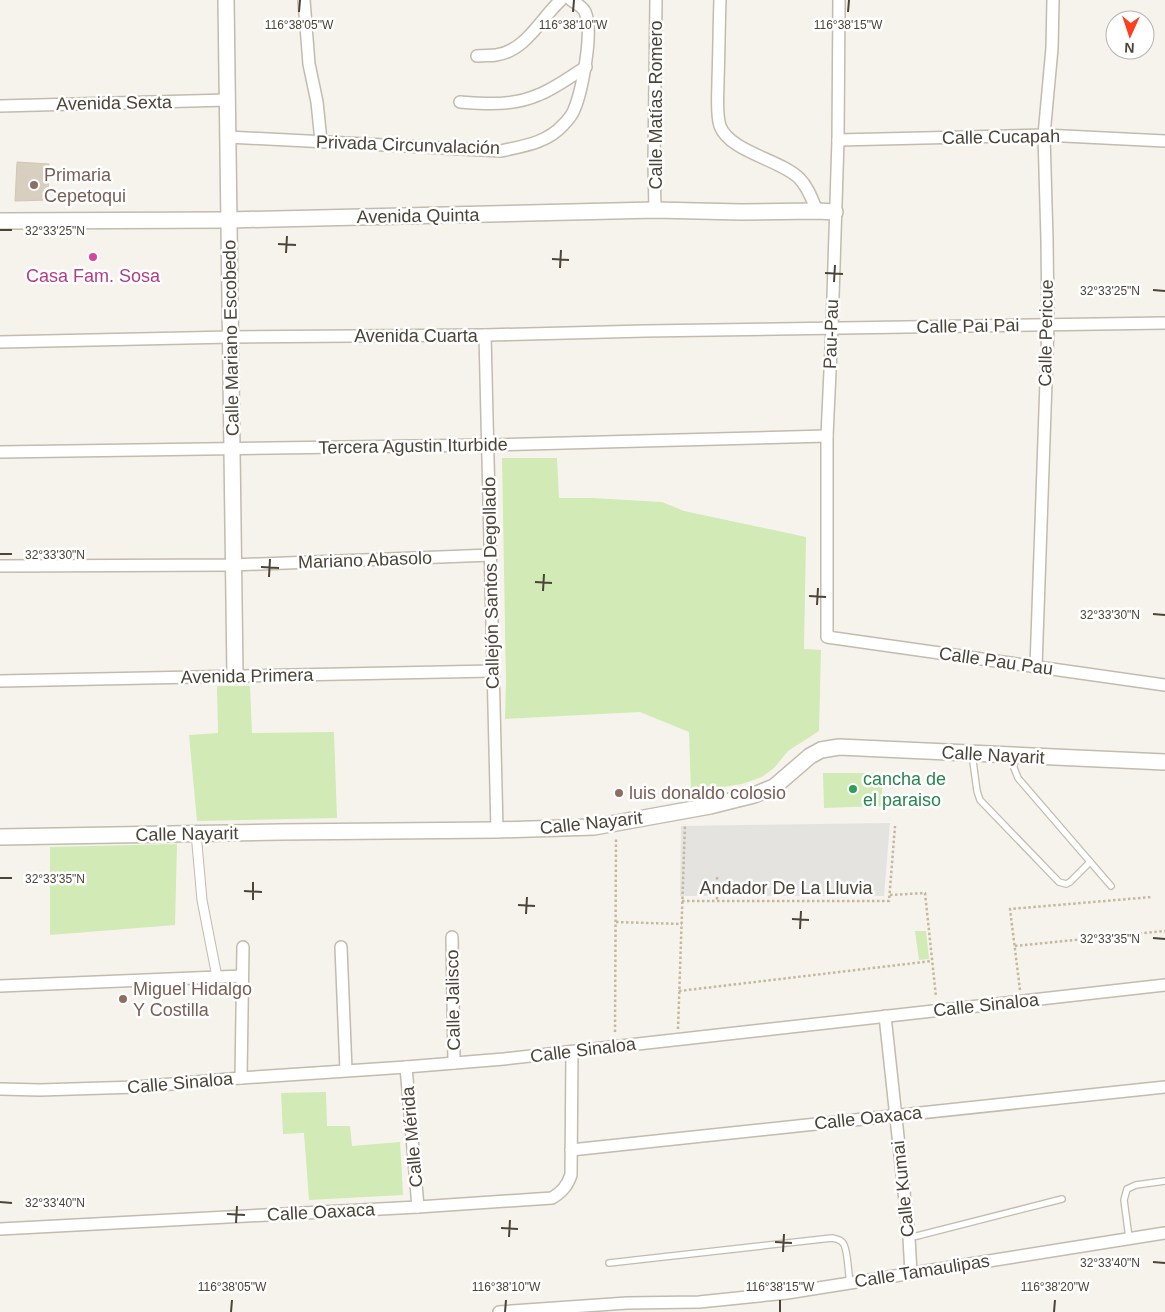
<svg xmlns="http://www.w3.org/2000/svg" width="1165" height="1312" viewBox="0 0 1165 1312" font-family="Helvetica,sans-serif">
<rect width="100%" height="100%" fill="#f6f3ec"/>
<g fill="#d2eab5">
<polygon points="502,458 557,458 559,498 592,498 662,502 684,511 806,537 804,649 821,650 819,731 788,751 774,768 762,777 742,784 691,792 689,732 640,712 505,719 506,681"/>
<polygon points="217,686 250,686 252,733 334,732 337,818 197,821 189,735 218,733"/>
<polygon points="823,773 881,773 883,806 824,808"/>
<polygon points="177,844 175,925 50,935 50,847"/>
<polygon points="915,931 926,931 929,959 919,960"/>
<polygon points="326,1092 327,1126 350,1126 352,1146 400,1142 403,1195 309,1200 304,1133 283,1134 281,1093"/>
</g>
<polygon fill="#e5e3e0" points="890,823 884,896 680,896 681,826"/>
<polygon fill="#d8cfc1" stroke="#d3c7b4" points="17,162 49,164 48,200 15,201"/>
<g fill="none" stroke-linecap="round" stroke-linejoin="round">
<defs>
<g id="service">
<polyline points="972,754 977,791 980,800 1059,882 1066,884 1070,882 1090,862"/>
<polyline points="1013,755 1014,768 1018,778 1111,886"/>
<polyline points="909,1238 1062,1199"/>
<polyline points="1129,1238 1124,1200 1127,1189 1136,1185 1165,1181"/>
<path d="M609,1263L832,1238C836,1239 840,1239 843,1243C848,1249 848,1273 850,1282"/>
</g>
<polyline id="pedestrian" points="196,833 202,900 217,977"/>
<g id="minor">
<polyline points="304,0 309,64 317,102 321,141"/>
<path d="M720,0C719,27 719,54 718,80C718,94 716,114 720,126C730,152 779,159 799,178C808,187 812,199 817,211"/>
<polyline points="839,0 838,140 832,328 827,436 827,637 1165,685"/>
<path d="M477,56C483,55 490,56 496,55C526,51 541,18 561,0"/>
<path d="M460,102C486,104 513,106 538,95C554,89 571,76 586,67"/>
<polyline points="0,106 228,100"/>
<path d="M228,137L501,151C523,146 547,143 563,125C567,121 572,115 574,110C582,91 594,30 585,12C583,7 576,3 571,0"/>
<polyline points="838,140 1044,135 1165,141"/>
<polyline points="655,210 654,164 656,0"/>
<polyline points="485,335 497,830"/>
<polyline points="0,342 231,337 485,335 645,331 1165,323"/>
<polyline points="0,452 488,445 827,436"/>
<polyline points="0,566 233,565 491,555"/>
<polyline points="1036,667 1048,325 1047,240 1044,135 1052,48 1053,0"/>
<polyline points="0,681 493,671"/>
<polyline points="452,937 454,1063"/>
<polyline points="341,947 346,1070"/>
<polyline points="0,986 242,976"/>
<polyline points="885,1016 909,1238 911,1273"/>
<polyline points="406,1067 418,1207"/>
<polyline points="241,1078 243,947"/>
<polyline points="0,1089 40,1090 137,1087 241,1078 406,1067 504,1059 1165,985"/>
<polyline points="571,1150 1165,1087"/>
<path d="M0,1229L418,1207L552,1198C562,1192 567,1186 571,1175L572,1052"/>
<polyline points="499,1312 627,1303 699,1302 787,1293 1165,1233"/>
</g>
<g id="tertiary">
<polyline points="226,0 235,676"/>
<polyline points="0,221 229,220 655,210 741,212 817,211 835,212"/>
<polyline points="0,837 280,832 497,830 594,827 710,806 754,795 774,787 810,756 821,750 839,747 1165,762"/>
</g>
</defs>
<use href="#service" stroke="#c2bbae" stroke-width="8"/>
<use href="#pedestrian" stroke="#c2bbae" stroke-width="11"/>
<use href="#minor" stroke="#c2bbae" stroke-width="14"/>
<use href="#tertiary" stroke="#c2bbae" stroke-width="18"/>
<g stroke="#c4b79f" stroke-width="2.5" stroke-dasharray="2.5 2.5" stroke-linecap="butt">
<polyline points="717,877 717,901"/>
<polyline points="890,895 925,893 936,997"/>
<polyline points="682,901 889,901 895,826"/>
<polyline points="616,922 682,924"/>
<polyline points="1015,946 1165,931"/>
<polyline points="1020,990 1010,909 1152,897"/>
<polyline points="679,991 932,961"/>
<polyline points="678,1029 685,824"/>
<polyline points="615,1032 616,838"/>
</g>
<use href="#service" stroke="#fff" stroke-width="5.5"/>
<use href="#pedestrian" stroke="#fff" stroke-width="9"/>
<use href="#minor" stroke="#fff" stroke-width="11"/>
<use href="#tertiary" stroke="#fff" stroke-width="15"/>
</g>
<path fill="none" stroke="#4b4439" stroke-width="2" d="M299,12L300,0M573,12L574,0M848,12L849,0M0,230H12M278,244L296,245M286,253L287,236M552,259L569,260M560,268L561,250M825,273L843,274M834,282L835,265M1153,290L1165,291M0,554H12M261,567L279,568M269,577L270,559M535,582L552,583M543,591L544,574M809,596L826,597M817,605L818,588M1153,614L1165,615M0,878H12M244,891L262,892M253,900V882M518,905L535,906M526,914L527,897M792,919L809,920M800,929L801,911M1153,938L1165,939M0,1202L12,1203M227,1214L245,1215M236,1223L237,1206M501,1228L518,1229M509,1237L510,1220M775,1242L792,1243M783,1252L784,1234M1153,1262L1165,1263M231,1312L232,1300M505,1312L506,1300M780,1312V1300M1054,1312L1055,1300"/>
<g fill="#8d6e63" stroke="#fff" stroke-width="2">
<circle cx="34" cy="185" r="5"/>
<circle cx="619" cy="793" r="5"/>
<circle cx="123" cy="999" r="5"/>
</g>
<circle fill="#d1479c" stroke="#fff" stroke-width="2" cx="93" cy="257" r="5"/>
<circle fill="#2e9e5b" stroke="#fff" stroke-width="2" cx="853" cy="789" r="5"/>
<g text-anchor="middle" stroke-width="5" stroke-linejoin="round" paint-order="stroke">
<g font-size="18" fill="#4b4439" stroke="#fff">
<text transform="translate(114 103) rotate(-1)" y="6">Avenida Sexta</text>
<text transform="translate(656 105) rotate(-90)" y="6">Calle Matías Romero</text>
<text transform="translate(1001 137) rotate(-1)" y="6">Calle Cucapah</text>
<text transform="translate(408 145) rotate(2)" y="6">Privada Circunvalación</text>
<text transform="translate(418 216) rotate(-1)" y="6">Avenida Quinta</text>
<text transform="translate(968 326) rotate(-1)" y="6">Calle Pai Pai</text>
<text transform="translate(1046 333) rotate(-89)" y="6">Calle Pericue</text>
<text transform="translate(831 334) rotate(-88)" y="6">Pau-Pau</text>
<text x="416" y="342">Avenida Cuarta</text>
<text transform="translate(231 338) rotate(-91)" y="6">Calle Mariano Escobedo</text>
<text transform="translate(413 446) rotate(-1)" y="6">Tercera Agustin Iturbide</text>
<text transform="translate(365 560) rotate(-2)" y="6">Mariano Abasolo</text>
<text transform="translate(491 583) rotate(-91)" y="6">Callejón Santos Degollado</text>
<text transform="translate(996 661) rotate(8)" y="6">Calle Pau Pau</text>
<text transform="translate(247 676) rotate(-1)" y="6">Avenida Primera</text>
<text transform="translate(993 755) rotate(3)" y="6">Calle Nayarit</text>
<text transform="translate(591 823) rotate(-6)" y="6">Calle Nayarit</text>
<text transform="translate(187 834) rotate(-1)" y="6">Calle Nayarit</text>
<text x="786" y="894">Andador De La Lluvia</text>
<text transform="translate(453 1000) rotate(-91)" y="6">Calle Jalisco</text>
<text transform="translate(986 1005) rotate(-6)" y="6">Calle Sinaloa</text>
<text transform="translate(583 1050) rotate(-7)" y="6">Calle Sinaloa</text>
<text transform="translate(180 1083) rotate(-5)" y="6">Calle Sinaloa</text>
<text transform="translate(868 1118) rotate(-6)" y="6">Calle Oaxaca</text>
<text transform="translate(412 1137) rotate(-95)" y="6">Calle Mérida</text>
<text transform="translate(903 1189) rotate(-96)" y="6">Calle Kumai</text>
<text transform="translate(321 1212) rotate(-3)" y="6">Calle Oaxaca</text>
<text transform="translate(922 1271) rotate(-9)" y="6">Calle Tamaulipas</text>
</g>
<g font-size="18" fill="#785e54" stroke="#fff" text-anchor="start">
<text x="44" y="181">Primaria<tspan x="44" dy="21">Cepetoqui</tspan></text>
<text x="629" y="799">luis donaldo colosio</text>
<text x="133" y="995">Miguel Hidalgo<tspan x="133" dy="21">Y Costilla</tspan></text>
</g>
<g font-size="18" fill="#b23c85" stroke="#fff">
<text x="93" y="282">Casa Fam. Sosa</text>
</g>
<g font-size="18" fill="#27864d" stroke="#fff" text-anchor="start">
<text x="863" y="785">cancha de<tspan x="863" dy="21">el paraiso</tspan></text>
</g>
</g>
<g font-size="12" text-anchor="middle" fill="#4b4439" stroke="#fff" stroke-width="5" stroke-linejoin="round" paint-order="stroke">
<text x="299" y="29">116°38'05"W</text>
<text x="573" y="29">116°38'10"W</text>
<text x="848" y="29">116°38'15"W</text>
<text x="55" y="235">32°33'25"N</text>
<text x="1110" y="295">32°33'25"N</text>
<text x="55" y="559">32°33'30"N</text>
<text x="1110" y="619">32°33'30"N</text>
<text x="55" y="883">32°33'35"N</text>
<text x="1110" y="943">32°33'35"N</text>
<text x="55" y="1207">32°33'40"N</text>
<text x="1110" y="1267">32°33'40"N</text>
<text x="232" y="1291">116°38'05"W</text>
<text x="506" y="1291">116°38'10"W</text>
<text x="780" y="1291">116°38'15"W</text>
<text x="1055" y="1291">116°38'20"W</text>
</g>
<g transform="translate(1130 35) rotate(183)"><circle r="24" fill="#ffffff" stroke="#b7b4b0"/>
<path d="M0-4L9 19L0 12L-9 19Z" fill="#fc3f1d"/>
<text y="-8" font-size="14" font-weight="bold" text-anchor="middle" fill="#4b4439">N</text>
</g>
</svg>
